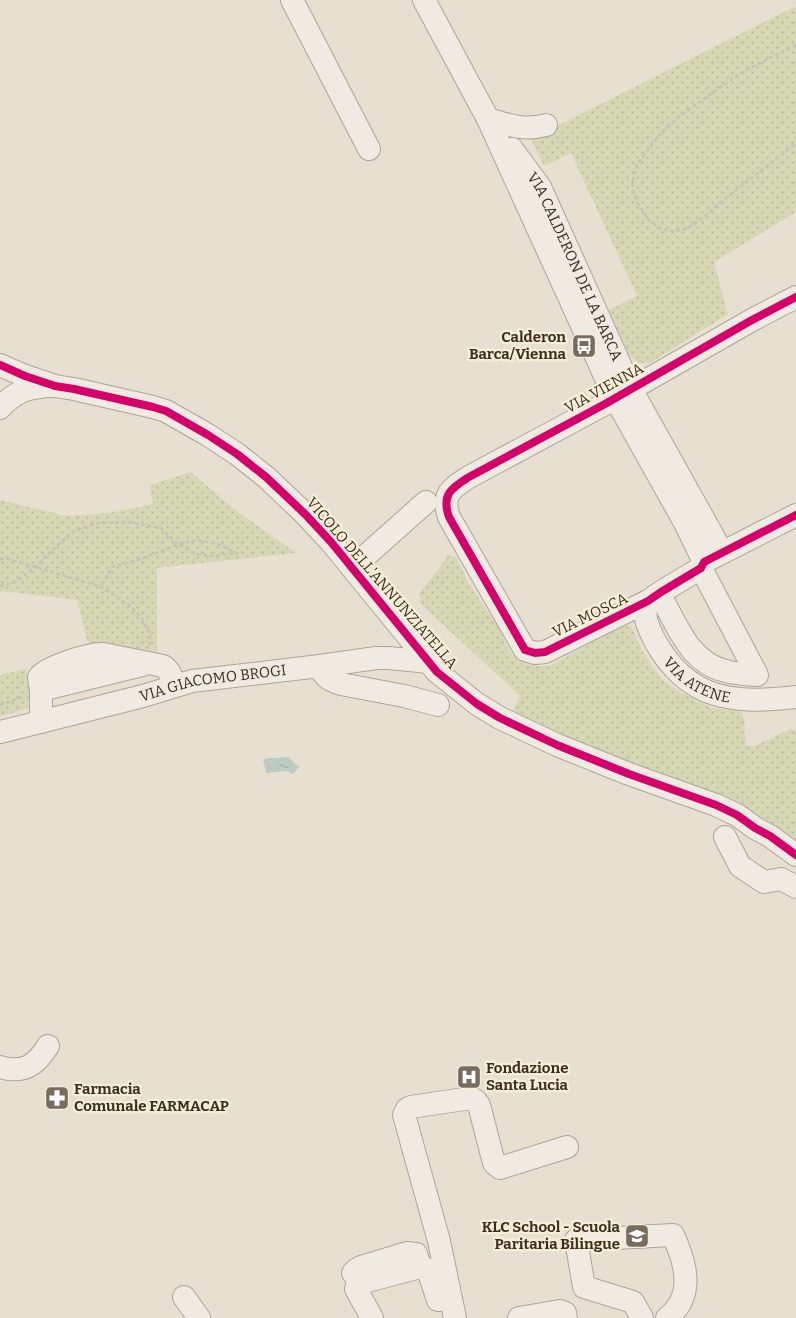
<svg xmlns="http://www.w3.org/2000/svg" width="796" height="1318" viewBox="0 0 796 1318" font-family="Bitter,serif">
<defs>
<pattern id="green-dots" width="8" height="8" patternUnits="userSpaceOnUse" patternTransform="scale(1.25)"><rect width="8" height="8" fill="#d6d7b3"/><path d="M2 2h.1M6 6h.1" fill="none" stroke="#b9b99a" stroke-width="1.8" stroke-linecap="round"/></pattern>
<pattern id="water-ripples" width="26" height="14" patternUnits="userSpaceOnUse" patternTransform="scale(1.25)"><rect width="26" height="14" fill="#bcccc2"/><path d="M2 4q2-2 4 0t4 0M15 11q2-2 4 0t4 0" fill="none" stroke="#a2b0a6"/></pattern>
</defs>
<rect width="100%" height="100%" fill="#e7e0d1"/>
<g fill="url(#green-dots)">
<polygon points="796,6 796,212 714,262 728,314 650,363 638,363 629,354 609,310 637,296 571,153 544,166 531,139"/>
<polygon points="191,472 234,509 296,553 157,568 157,654 88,643 77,600 2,591 0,592 0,500 66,516 109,513 153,504 150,485"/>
<polygon points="449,555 456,557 468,582 498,627 510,652 520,662 536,666 549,666 624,625 631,626 643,652 653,667 663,680 678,691 712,708 741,711 744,719 746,746 755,746 790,729 796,730 796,840 776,829 609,757 570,738 533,723 513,710 520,696 421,604 419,594"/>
<polygon points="26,669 31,694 28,708 0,717 0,675"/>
</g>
<polygon fill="url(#water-ripples)" points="288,757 299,767 293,774 286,771 266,773 263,759"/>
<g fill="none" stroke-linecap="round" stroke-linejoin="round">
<defs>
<g id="minor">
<polyline points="292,0 369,149"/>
<polyline points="424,0 488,119 615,398 685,523 704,562"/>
<path d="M488,119C508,125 524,131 546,125"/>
<path id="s1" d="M512,149L540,187L631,389L722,552"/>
<path d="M796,297L752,320L605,404L469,477C452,488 441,494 449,517L525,650L535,653L545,652L648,601L661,592L701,568L704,562L796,515"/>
<polyline points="0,365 25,376 55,386 74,389 153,407 166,411 208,435 237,454 266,477 305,514 331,542 437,672 477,704 500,718 557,745 629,774 716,805 737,815 755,828 770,836 796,855"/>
<path d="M0,408C16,391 28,387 52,386"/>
<polyline points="352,568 426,502"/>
<path id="s2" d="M648,601C642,616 648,627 655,641C688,701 734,704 796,697"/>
<path d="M665,604C679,631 693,664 726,671C736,674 746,674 757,675L701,568"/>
<path d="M320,666C324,678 330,680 341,684L404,696L438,705"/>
<polyline points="41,690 142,665"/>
<path d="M41,722V690L39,677C47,667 90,653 103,654L163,666C170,670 172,678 174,686"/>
<path id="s3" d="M0,732L143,696L192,681L320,666L376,658H389L429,662"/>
<polyline points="725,837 740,866 764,882 781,879 796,887"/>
<path d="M0,1067C24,1074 36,1065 48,1046"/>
<polyline points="353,1273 356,1270 361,1267 407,1253 416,1254 420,1267"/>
<polyline points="184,1297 199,1318"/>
<polyline points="372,1318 356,1289 357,1285 360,1283 420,1267 425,1268 429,1273 438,1300"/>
<polyline points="455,1318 439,1241 404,1115 407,1109 411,1107 471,1098 476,1101 479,1105 494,1163 500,1168 567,1147"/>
<polyline points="519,1318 560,1311 565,1313 566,1318"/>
<path d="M642,1318L633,1302L584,1287L576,1240L673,1235C682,1255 692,1282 680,1303C677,1309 672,1314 667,1318"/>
</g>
</defs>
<use href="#minor" stroke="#ada599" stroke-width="24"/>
<g stroke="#c8c2b9" stroke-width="2.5" stroke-dasharray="4 2.5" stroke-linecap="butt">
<polyline points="796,45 744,71 722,86 677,118 660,134 637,165 632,183 634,193 639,206 650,221 661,229 673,231 687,229 705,216 721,202 796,143"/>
<polyline points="0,559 9,559 101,587 129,605 141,617 150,635 150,645"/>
<polyline points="0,586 13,583 28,573 72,532 97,523 128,522 161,528 175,542 195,554 211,556 237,553 218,544 197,540 179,544 141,559 112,567 101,587"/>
<polyline points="0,705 22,697"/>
</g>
<use href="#minor" stroke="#efebe3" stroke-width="22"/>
<defs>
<g id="cycleway">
<path d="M796,297L752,320L605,404L469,477C452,488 441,494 449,517L525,650L535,653L545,652L648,601L661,592L701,568L704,562L796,515"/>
<polyline points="0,365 25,376 55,386 74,389 153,407 166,411 208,435 237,454 266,477 305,514 331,542 437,672 477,704 500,718 557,745 629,774 716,805 737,815 755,828 770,836 796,855"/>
</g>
</defs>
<use href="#cycleway" stroke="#f7eed8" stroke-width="11"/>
<use href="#cycleway" stroke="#d6006c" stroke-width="8"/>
</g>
<defs>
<symbol id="bus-square" viewBox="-11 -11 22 22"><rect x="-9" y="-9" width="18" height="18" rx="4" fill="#786c5e" stroke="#f7eed8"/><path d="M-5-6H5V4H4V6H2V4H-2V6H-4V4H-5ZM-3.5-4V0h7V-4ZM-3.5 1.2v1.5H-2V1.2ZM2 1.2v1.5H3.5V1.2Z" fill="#fff"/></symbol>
<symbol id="hospital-square" viewBox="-11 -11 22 22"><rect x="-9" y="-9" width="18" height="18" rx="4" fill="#786c5e" stroke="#f7eed8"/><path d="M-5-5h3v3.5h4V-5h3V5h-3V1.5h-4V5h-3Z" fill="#fff"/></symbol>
<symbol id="pharmacy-square" viewBox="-11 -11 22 22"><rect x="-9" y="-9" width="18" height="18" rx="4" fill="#786c5e" stroke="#f7eed8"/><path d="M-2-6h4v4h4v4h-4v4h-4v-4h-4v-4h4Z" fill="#fff"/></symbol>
<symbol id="school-square" viewBox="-11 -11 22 22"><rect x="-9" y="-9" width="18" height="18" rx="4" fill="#786c5e" stroke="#f7eed8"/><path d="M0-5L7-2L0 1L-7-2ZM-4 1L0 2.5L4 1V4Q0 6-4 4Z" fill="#fff"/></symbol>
</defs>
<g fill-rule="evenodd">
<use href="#bus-square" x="570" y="332" width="28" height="28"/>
<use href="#hospital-square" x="455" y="1063" width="28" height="28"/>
<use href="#pharmacy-square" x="43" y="1084" width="28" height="28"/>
<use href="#school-square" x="623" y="1222" width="28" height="28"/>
</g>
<g text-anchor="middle" stroke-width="4.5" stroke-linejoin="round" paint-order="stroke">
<g font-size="15" fill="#3d2e20" stroke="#f7eed8">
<text dy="5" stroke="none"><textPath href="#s1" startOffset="134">VIA CALDERON DE LA BARCA</textPath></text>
<text transform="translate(604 388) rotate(-29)" y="5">VIA VIENNA</text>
<text transform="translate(382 583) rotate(49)" y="5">VICOLO DELL'ANNUNZIATELLA</text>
<text transform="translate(590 615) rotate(-26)" y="5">VIA MOSCA</text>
<text dy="5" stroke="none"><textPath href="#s2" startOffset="102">VIA ATENE</textPath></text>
<text dy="5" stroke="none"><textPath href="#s3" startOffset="219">VIA GIACOMO BROGI</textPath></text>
</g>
<g font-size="15" font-weight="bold" fill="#3d2e20" stroke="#f7eed8" text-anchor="end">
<text x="566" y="342">Calderon<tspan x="566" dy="17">Barca/Vienna</tspan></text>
<text x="486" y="1073" text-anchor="start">Fondazione<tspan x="486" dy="17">Santa Lucia</tspan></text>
<text x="74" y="1094" text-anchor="start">Farmacia<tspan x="74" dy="17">Comunale FARMACAP</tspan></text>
<text x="620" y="1232">KLC School - Scuola<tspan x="620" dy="17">Paritaria Bilingue</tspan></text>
</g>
</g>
</svg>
